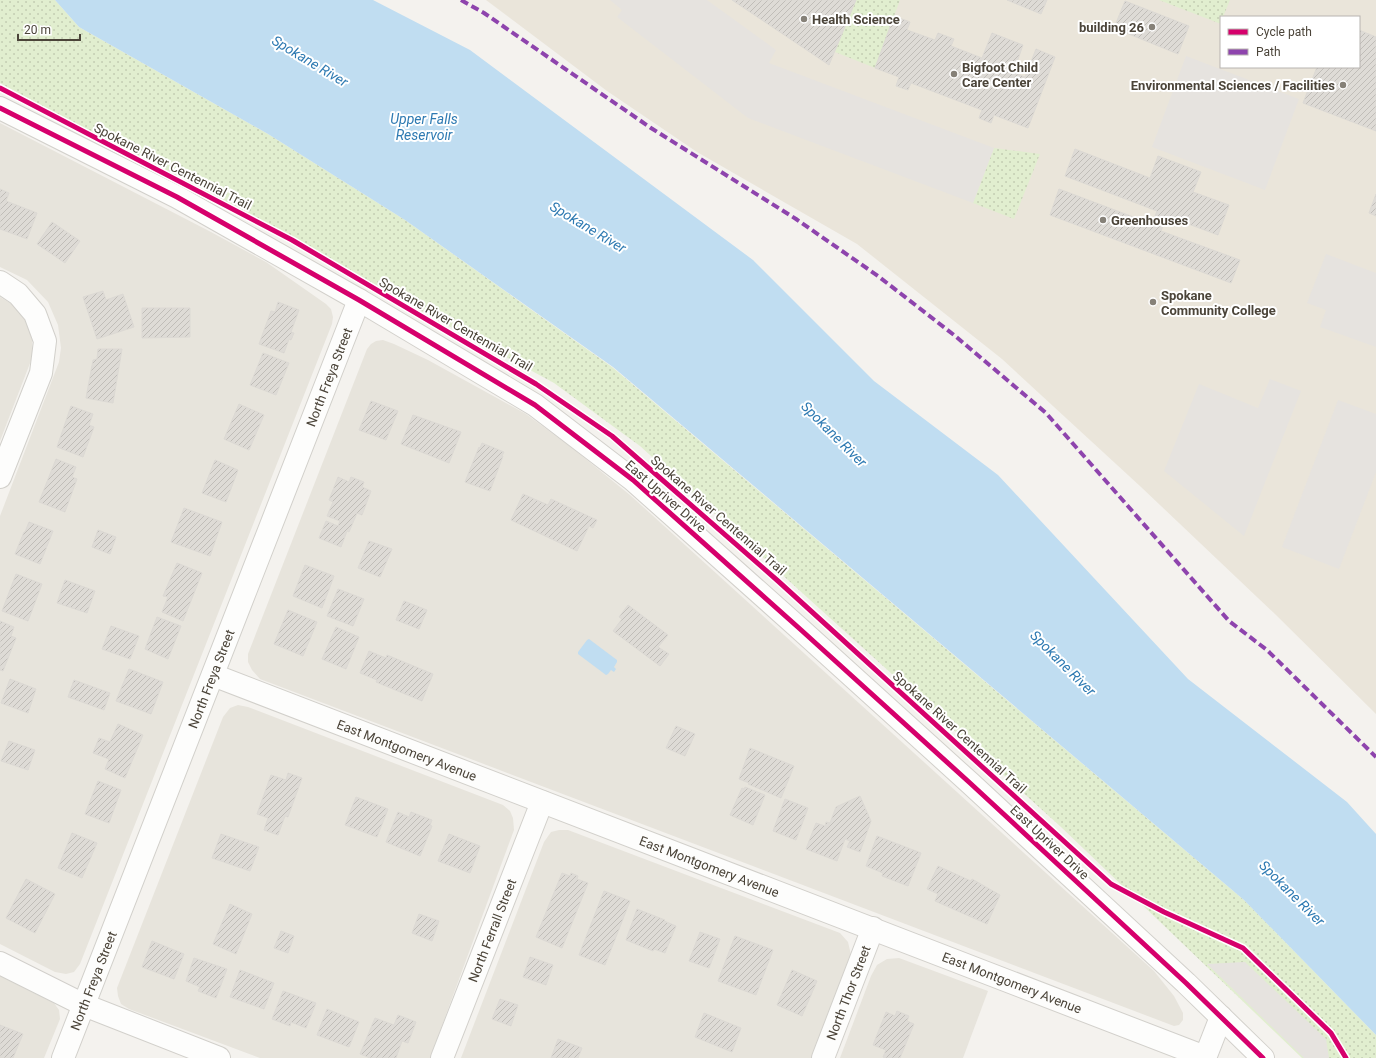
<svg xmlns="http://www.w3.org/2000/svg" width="1376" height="1058" viewBox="0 0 1376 1058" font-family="Roboto,sans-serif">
<defs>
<pattern id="grass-dots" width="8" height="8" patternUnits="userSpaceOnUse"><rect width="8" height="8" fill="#e1eecf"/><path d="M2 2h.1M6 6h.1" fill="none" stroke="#c3cdb2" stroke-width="1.8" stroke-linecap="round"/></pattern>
<pattern id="building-hatch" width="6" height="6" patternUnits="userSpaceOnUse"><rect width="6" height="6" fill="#dedbd6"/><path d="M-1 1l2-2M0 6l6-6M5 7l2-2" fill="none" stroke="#c0bdb8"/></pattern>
</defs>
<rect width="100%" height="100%" fill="#f4f2ee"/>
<g fill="#e7e4dc">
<polygon points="0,123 211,232 266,262 326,304 331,309 333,317 332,324 80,964 74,972 66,974 55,972 0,944 0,516 59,362 61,348 58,325 48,302 27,280 0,267"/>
<polygon points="0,297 10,303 26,320 32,340 32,358 0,441"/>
<polygon points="383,340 394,344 428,360 526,414 571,447 630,495 1154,971 1174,996 1183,1013 1183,1020 1179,1025 1174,1026 260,679 252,670 248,662 248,654 367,349 371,344 376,341"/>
<polygon points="238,705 248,707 503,805 510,811 513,818 514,830 430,1058 260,1058 129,1009 121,1004 118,996 117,988 223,717 230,708"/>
<polygon points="559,830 568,830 840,933 848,942 851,955 850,967 811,1058 461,1058 544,842 551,832"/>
<polygon points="899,958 988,991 963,1058 840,1058 871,976 877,965 887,959"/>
<polygon points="0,976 54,1003 59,1010 60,1019 44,1058 0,1058"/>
</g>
<path fill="#eae5da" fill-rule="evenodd" d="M486,0H1376V714L1275,614L1141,487L1002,359L857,244L697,152L607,91ZM1221,17H1359V67H1221Z"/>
<g fill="url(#grass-dots)">
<polygon points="0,0 55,0 79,27 268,134 405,220 612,367 1244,900 1376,1035 1376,1058 1302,1058 1061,827 640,446 554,383 0,83"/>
<polygon points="856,0 900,0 875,68 835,52"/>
<polygon points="1159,0 1230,0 1223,17 1221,17 1221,24"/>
<polygon points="994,148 1040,154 1014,219 973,203"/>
</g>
<g fill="#e6e3df">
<polygon points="610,0 707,0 776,50 769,63 994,148 973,203 748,118 617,17 622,10"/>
<polygon points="1186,56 1299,99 1265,190 1152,147"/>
<polygon points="1326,254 1376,273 1376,347 1320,327 1326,310 1307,303"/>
<polygon points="1270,379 1301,391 1244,536 1164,471 1199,384 1258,408"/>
<polygon points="1338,400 1376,414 1376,472 1339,569 1282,547"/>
<polygon points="1245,962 1326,1039 1329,1058 1304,1058 1207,964"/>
</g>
<g fill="#c0ddf1">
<polygon points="55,0 373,0 470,50 753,260 874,381 998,475 1188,679 1347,802 1376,834 1376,1035 1244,900 613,367 405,220 268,134 79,27"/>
<polygon points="589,639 617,660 617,662 614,667 616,669 614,672 611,670 608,674 606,675 578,654 578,652 587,640"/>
</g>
<g fill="url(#building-hatch)" stroke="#dcd9d4">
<polygon points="732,0 856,0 829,65"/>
<polygon points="1007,0 1047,0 1041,14"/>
<polygon points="1125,1 1189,26 1178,54 1114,28"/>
<polygon points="894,16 910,22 907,30 935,40 938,33 954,39 951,46 982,58 992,33 1023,45 1016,65 1012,63 1010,71 1025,77 1036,49 1055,57 1028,128 994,115 991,123 979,118 982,110 911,83 908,90 896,86 899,77 875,68"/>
<polygon points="1359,30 1376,37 1376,131 1303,103 1317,67 1359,67"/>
<polygon points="1075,149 1150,178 1158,156 1201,172 1193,192 1229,205 1218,235 1167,216 1161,231 1240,260 1231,283 1050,215 1059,189 1152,224 1157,211 1065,176"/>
<polygon points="0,189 9,193 6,201 37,213 27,239 0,229"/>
<polygon points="1376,194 1376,216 1369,213"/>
<polygon points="52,222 80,241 65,263 37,244"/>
<polygon points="103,291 106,300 123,294 134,327 97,339 83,297"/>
<polygon points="278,302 299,310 291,332 294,333 291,340 289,339 284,353 259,344 271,311 275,312"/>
<polygon points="142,308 190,308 190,337 142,338"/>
<polygon points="98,349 122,349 113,403 86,398 93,360 97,359"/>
<polygon points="263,353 289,363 276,395 250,385"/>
<polygon points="371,401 398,411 386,440 359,430"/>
<polygon points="239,404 264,415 249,450 224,439"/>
<polygon points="71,406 93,414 89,425 94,427 83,457 57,447"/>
<polygon points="413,415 461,432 449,463 401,444"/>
<polygon points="482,443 504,452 502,456 503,456 490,491 465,482 479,447 480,448"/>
<polygon points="56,459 76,467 72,477 77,479 65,512 39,502"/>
<polygon points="215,460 238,470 226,502 202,493"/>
<polygon points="338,477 349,482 351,477 364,482 362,487 371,491 362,515 357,513 349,532 347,531 341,547 319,538 326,521 338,526 340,521 327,516 333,502 329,500"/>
<polygon points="523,494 548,505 551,499 597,520 593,528 589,526 577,551 511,520"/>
<polygon points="184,508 222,522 210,556 171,542"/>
<polygon points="29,522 53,531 40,564 15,554 24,532 25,532"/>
<polygon points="98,530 116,537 110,554 92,547"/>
<polygon points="369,541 392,549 380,577 358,568"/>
<polygon points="177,563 202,573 183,621 162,612 168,597 163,596"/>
<polygon points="305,565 334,576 322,608 293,596"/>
<polygon points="16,574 42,584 28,621 2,611"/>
<polygon points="65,580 95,591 87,613 57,603"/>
<polygon points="338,589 364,599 353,626 327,616"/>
<polygon points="404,601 427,610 419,629 396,620"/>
<polygon points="628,605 668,635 658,647 669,654 660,666 613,631 622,619 619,617"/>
<polygon points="288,610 317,622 303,656 274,644"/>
<polygon points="157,617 181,626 168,659 145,649"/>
<polygon points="0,621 14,627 11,636 16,638 3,671 0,670"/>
<polygon points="111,626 139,636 130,659 102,649"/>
<polygon points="336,627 359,637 346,669 322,659"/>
<polygon points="369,651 386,658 387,655 433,674 422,701 376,682 377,680 360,673"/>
<polygon points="129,669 163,682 151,714 116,701"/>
<polygon points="10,679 36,689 28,713 1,703"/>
<polygon points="74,680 110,693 104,710 68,697"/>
<polygon points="118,724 143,735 125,778 105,769 109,759 93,753 99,738 110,742"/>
<polygon points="676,726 695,734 685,756 666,748"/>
<polygon points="9,741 35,750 28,770 1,761"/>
<polygon points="750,748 794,766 781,798 748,784 749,783 739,779"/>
<polygon points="288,773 302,778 288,817 285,816 278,835 264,830 268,818 257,814 271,775 286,780"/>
<polygon points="98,781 121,790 109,823 85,814"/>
<polygon points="745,787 765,795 753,825 730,815 742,788 744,789"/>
<polygon points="860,796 871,821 860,852 847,847 850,841 845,839 837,861 806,849 816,823 825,826 826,822 830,823 836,807"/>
<polygon points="356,797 388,809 377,837 345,825"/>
<polygon points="785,799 808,808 796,840 773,831"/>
<polygon points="398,812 409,817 411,812 432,820 430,825 432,826 420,856 386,842"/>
<polygon points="72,833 97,843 82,878 58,868"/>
<polygon points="221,834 259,847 250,871 212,858"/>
<polygon points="449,834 480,846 470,873 438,861"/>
<polygon points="877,836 921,853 908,886 882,876 883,873 866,866"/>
<polygon points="938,866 971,881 972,879 1000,895 987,924 935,901 938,894 927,889"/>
<polygon points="562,873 570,876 571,873 578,876 577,879 588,883 562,948 536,937"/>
<polygon points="26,879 55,894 35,933 6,918"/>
<polygon points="604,891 630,901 605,965 579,955"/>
<polygon points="230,904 252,914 236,954 213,944"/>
<polygon points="637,909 665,920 664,921 676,926 665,953 654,949 653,951 626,940"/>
<polygon points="419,914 439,921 432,941 412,933"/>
<polygon points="281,931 294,936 288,953 274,948"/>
<polygon points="700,932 720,939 709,968 689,961"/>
<polygon points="735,936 773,950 756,995 718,981"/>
<polygon points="152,941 184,954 174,979 142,967"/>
<polygon points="530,957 553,965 546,985 523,977"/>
<polygon points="194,958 227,969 216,998 198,991 200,987 186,981"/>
<polygon points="240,970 274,983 264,1009 230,997"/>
<polygon points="792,970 817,981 802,1016 777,1005"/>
<polygon points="283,991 316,1003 306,1028 291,1022 290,1026 272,1019"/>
<polygon points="500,999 518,1005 511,1026 492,1019"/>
<polygon points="327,1009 359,1022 349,1047 317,1035"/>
<polygon points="897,1011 909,1016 907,1021 914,1024 900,1058 885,1058 883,1057 886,1050 873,1045 886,1012 895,1016"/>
<polygon points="704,1013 741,1028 732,1052 695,1037"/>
<polygon points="398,1015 416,1022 408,1043 402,1041 396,1058 370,1058 360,1054 375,1018 394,1025"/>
<polygon points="0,1025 23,1034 13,1058 0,1058"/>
<polygon points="558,1039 582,1048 578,1058 551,1058"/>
</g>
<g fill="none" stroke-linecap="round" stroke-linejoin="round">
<defs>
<g id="minor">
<polyline points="0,282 18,294 35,314 45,341 41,373 0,477"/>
<path id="s1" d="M213,675C543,803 875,929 1205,1057"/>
<polyline points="0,963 84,1005 219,1058"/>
<path id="s2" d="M442,1058L542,802"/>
<path id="s3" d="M823,1058L873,928"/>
</g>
<g id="tertiary">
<polyline points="0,108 177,197 359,300 535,405 633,480 800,629 970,783 1186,983 1263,1058"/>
<path id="s4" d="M63,1058L359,300"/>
<polyline points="1205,1058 1221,1017"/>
</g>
</defs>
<use href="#minor" stroke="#d2d0cb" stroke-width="24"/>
<use href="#tertiary" stroke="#d2d0cb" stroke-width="24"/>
<use href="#minor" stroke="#fdfdfc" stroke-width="22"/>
<use href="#tertiary" stroke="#fdfdfc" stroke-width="22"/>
<polyline stroke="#8e44ad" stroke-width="4" stroke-dasharray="8 4" stroke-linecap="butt" points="461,0 484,13 651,128 796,219 878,276 954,335 1046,413 1229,621 1267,650 1376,757"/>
<defs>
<g id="cycleway">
<polyline points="0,88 292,240 536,384 612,436 778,581 1111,884 1164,912 1243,948 1331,1033 1346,1058"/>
<polyline points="0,108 177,197 359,300 535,405 633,480 800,629 970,783 1186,983 1263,1058"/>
</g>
</defs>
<use href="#cycleway" stroke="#fff" stroke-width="8"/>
<use href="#cycleway" stroke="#d6006c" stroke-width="5"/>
</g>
<g fill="#868178" stroke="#fff" stroke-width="1.5">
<circle cx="804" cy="19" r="4"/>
<circle cx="1152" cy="27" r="4"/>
<circle cx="954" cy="74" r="4"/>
<circle cx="1343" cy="85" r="4"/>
<circle cx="1103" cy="220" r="4"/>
<circle cx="1153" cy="302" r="4"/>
</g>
<g text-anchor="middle" stroke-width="4" stroke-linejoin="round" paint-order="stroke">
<g font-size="13" font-weight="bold" fill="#4b4439" stroke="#fff" text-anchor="start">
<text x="812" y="24">Health Science</text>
<text x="1144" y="32" text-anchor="end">building 26</text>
<text x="962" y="72">Bigfoot Child<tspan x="962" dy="15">Care Center</tspan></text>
<text x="1335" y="90" text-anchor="end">Environmental Sciences / Facilities</text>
<text x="1111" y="225">Greenhouses</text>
<text x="1161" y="300">Spokane<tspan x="1161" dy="15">Community College</tspan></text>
</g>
<g font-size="13" fill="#4b4439" stroke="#fff">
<text transform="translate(173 166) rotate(27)" y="5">Spokane River Centennial Trail</text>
<text transform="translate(456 324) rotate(30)" y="5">Spokane River Centennial Trail</text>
<text dy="5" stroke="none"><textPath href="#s4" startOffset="731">North Freya Street</textPath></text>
<text transform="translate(666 496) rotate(41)" y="5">East Upriver Drive</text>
<text transform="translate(719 515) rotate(41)" y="5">Spokane River Centennial Trail</text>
<text dy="5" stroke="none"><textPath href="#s4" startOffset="407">North Freya Street</textPath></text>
<text transform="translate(960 732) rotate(42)" y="5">Spokane River Centennial Trail</text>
<text dy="5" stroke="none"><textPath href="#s1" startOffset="208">East Montgomery Avenue</textPath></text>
<text transform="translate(1050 842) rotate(43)" y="5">East Upriver Drive</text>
<text dy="5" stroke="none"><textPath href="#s1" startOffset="532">East Montgomery Avenue</textPath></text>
<text dy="5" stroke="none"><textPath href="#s2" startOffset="137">North Ferrall Street</textPath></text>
<text dy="5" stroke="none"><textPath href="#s4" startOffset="83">North Freya Street</textPath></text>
<text dy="5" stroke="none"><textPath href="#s1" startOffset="856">East Montgomery Avenue</textPath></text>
<text dy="5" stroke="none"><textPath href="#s3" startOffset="70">North Thor Street</textPath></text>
</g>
<g font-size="14" font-style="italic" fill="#2e7ab2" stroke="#fff">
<text transform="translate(310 61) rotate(31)" y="5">Spokane River</text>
<text x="424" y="124">Upper Falls<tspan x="424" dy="16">Reservoir</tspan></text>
<text transform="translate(588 227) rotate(31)" y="5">Spokane River</text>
<text transform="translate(834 434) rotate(45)" y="5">Spokane River</text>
<text transform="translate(1063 663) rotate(45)" y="5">Spokane River</text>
<text transform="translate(1292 893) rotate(45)" y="5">Spokane River</text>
</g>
</g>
<rect x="1220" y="16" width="140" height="52" fill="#ffffff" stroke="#b7b4b0"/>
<rect x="1228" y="29" width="20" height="6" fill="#d6006c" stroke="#b7b4b0"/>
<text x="1256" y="36" font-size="12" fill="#4b4439">Cycle path</text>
<rect x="1228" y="49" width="20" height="6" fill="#8e44ad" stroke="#b7b4b0"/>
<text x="1256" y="56" font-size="12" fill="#4b4439">Path</text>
<path d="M18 34v6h62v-6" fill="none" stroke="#4b4439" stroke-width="2"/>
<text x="24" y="34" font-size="12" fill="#4b4439" stroke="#ffffff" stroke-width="3" paint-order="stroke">20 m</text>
</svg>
